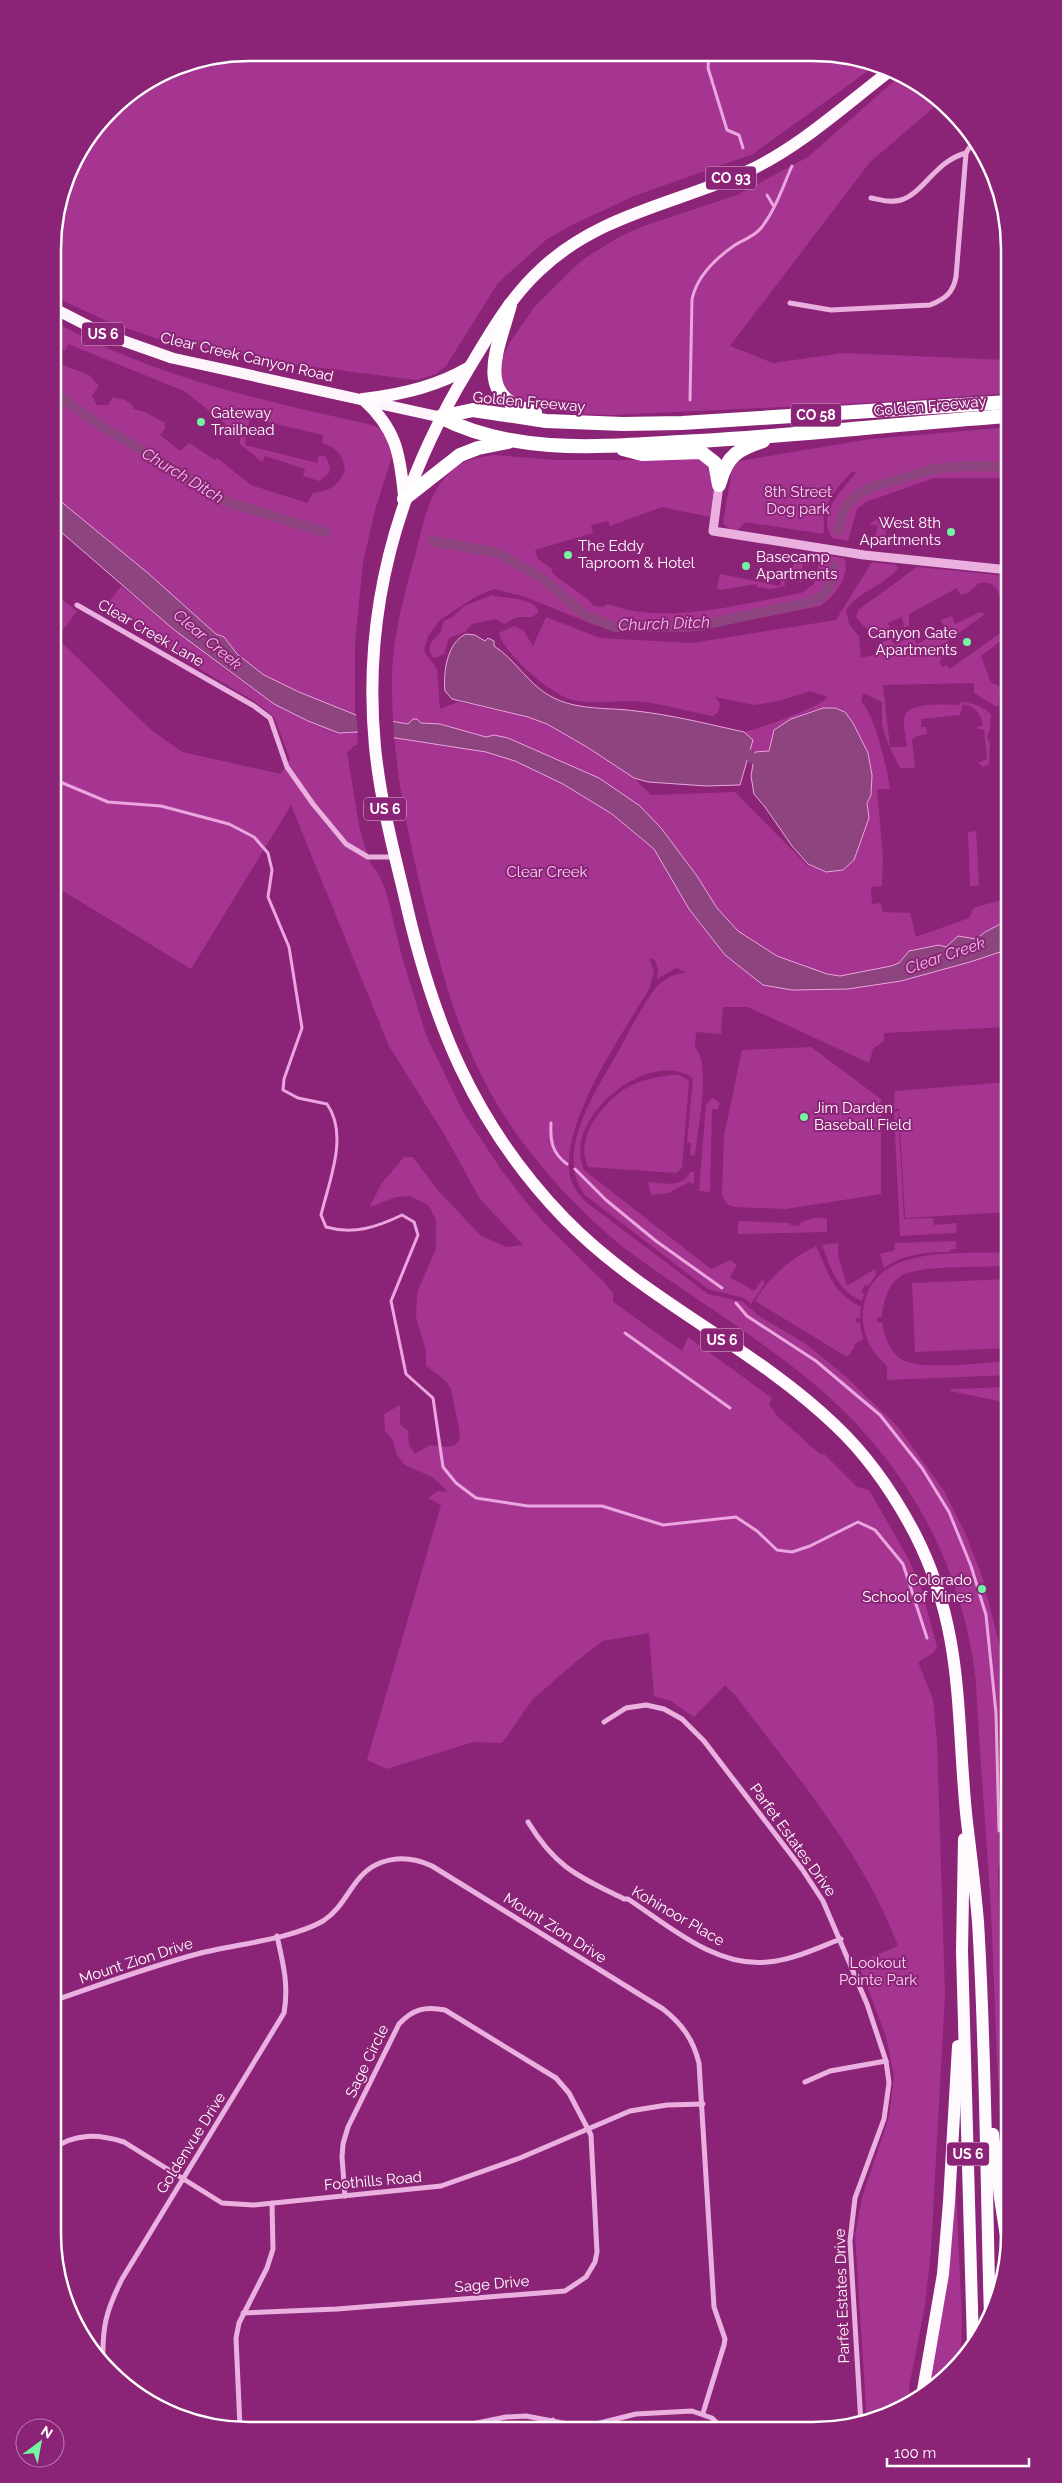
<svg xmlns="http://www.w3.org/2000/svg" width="1062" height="2483" viewBox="0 0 1062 2483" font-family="Raleway,sans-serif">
<rect width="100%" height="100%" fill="#8b2476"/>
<g fill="#a63591">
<polygon points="249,53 851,56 876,65 753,154 634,196 574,224 547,239 498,283 446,366 436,374 416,380 283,363 158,339 109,322 53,296 53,236 73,162 119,101 174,67"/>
<polygon points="902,74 940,102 870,162 730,346 773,363 843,353 1007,360 1009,325 1009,393 885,402 613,415 575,414 526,406 503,392 499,365 509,344 535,306 582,260 619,237 644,226 737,195 808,157"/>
<path d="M53,321C151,376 263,401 372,425L383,430L393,448L391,460L375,510L363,563L355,642V715L316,700L264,675L237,654L224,637L216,634L149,574L53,495V361L89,375L99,386L92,395L97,405H108L113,397L125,400L133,406V409L145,412L165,423V428L160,435L180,451L189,443L215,460L217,458L251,485L307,503L313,493C328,492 340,485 345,470C343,454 336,448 322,443L323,435L250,418L248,426L240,425L229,433L222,430L226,424L184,391L68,344L65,351L53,346Z"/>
<path d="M1009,427V478H934L866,502L857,509L848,541L832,538C816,511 843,491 856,472H852C839,485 828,497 824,515C823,522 825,529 823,534L745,522L737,531L728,528L723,523L732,469L734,465L740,461L871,439Z"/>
<polygon points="246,436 245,445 317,463 319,455 326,457 330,467 329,473 319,481 303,476 305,469 265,456 262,462 240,444 240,438"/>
<path d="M493,455L557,460H631L688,455L709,461L715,478L710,517L662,507L610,526L608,521L591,525L593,533L535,550L538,559L551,568L553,574L590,601L593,606L603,607L607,604C669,626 738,604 801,593L814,584L821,555L844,558C852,574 833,598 820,606L689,632L623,630L597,626L523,596L494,589L475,597L440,620L428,636L424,651L437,669L440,709L458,702L528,717L547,724L587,747L634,778L651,795L735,792L807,865L826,872L869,818L867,803L871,794L872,775L868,753L853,723L823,708L813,710L791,719L772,738L769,751L755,752L750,750L753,740L744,732C759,729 820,707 828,697L810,691L779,701L754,705L715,697L720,704L719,711L713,716C689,712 658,702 634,701C614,701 594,704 573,700C552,696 504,654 499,633L514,626L524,631L533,646L546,617L600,638L692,643L836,620L872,562L896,565L898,568C884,586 859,591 846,610L849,624L859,636L861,658L881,653L882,642L891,639L895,645L912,636L917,644L945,629L941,620L952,616L955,624L980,612L985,614L935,650L942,659L939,662L943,667L946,665L950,669L999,634L1002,640L981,656L991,683L998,685L1000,688L999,705L997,707L974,693V683L883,685L890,747H907C906,738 903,728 904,719C905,701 946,705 959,705L961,702C974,703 981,706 991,714L990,730L987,737L990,743L989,764L983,767L978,763L987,759L984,730L975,728L983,725C981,713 975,707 963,704L960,715L921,719V727H926L927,734L917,736L912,740L915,768H900L886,739L882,725V702L863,693L861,702C874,711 888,772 890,789H877L883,858L882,886L871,887L872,904L881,903L883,912L910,913L916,937L969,918L973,908L1009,898V1027L884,1033V1041L873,1049L869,1063L748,1007H723L721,1034L696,1032L695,1047C712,1066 697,1130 695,1156L690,1155L691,1143L687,1142L693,1078C647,1047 561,1120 584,1170L711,1269L730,1260L737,1265L730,1277L754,1291L762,1280L765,1283L751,1304L744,1298L708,1289L585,1195C553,1153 596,1091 618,1052C630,1030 642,1006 657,986L671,976L686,972L676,968L657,979L658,969L655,960L649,958L654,972L649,989C623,1033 556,1129 571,1180C574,1189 580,1196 586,1202L708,1294L743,1302L759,1316L806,1344L845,1376L898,1427L944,1491L965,1533L982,1576L1005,1667L1009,1840L998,1869L1005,2107L1009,2134V2205C997,2115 996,2024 992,1933C988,1849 980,1765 976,1681C963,1569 911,1471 828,1396C764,1339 688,1296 620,1245C561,1194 509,1136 476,1064C452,1013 439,960 425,906C407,831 391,756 392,680C392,639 404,595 415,556C423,524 429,485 459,465C469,459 482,457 493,455Z"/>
<polygon points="877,519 881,526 888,523 884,539 913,543 913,546 865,544 867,535 875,537 878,526 869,524"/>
<polygon points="795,558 810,560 809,565 803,564 801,575 808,576 800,583 798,576 784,579 785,586 772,589 757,587 756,584 720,590 717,588 720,574 780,586 783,574 791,575"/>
<path d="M917,567L1009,576V607H1001C1000,592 997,581 979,583L968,593L961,595L957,588L909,614V626L904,627L902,617L888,623L891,631C876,636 865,630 856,617L858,610Z"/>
<path d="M121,586L229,672L274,704L308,721L339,733L357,732L358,745H355L347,752L360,831L371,865L377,871L386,891L402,957L426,1035L463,1112L502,1171L530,1207L548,1227L604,1282L613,1293V1302L682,1351L688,1337L772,1398L769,1404L777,1416L821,1455L823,1453L857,1487L869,1490L908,1558L921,1587L937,1647L933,1653L918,1662L933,1699L937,1741L945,1994L931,2251L925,2306L909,2387L910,2404L867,2422L855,2235L862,2198L889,2117L894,2076L886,2036L858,1963L898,1946C863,1852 795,1775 736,1696L725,1685L694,1717L671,1701L654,1696L649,1633L603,1641L579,1659L533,1699L502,1743L473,1742L387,1769L367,1760L441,1505L428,1498L438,1491L445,1492L446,1490L432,1477L405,1465L397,1455L392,1439L385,1431L384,1414L400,1405V1424L408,1431L409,1445L415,1454L430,1445C466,1452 462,1438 455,1410C453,1403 453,1394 450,1387C445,1378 434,1372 426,1366V1351L416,1317L417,1293L436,1248V1219L428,1205L410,1196L396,1197L370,1207L371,1204L382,1183L404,1157H413L436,1188L480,1235L506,1247L523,1245L480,1199L444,1134L389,1046L291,805L191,969L53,885V593L77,611L57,638L151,730L182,752L281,774L290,759L274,717L254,701L174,654L108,603Z"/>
<path d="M492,595C506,600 527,596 538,609V613L532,617H517L504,624L496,619L472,624L465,632L449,638L444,654L434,658L432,656C426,645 432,642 439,634C442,630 442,625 444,621L453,617L464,606Z"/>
<polygon points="1009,807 1009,866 1001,849 1004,810"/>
<polygon points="976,831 979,886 970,886 968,832"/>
<polygon points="811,1047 881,1099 881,1194 786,1209 733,1207 727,1204 722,1196 724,1136 742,1050"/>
<path d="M673,1075H680L689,1081L682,1168L676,1173L588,1167C573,1137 606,1098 632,1085C645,1079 658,1077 673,1075Z"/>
<polygon points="1009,1082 1009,1212 905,1218 899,1109 894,1109 895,1091"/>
<polygon points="712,1098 720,1103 718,1109 712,1109 710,1192 699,1191 706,1105"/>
<polygon points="898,1111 904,1219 933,1218 934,1225 957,1223 956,1233 900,1236 894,1112"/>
<path d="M690,1172H694V1184L689,1182L668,1193L651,1195L648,1182C663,1183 682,1189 690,1172Z"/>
<polygon points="815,1218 827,1218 827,1232 738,1234 738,1221 790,1223 790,1225 800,1226 801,1222"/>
<path d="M956,1241V1249H951L950,1252C926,1252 904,1254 884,1268L880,1254L895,1250V1243Z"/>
<path d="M838,1243V1255L847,1286L875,1269L876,1275L868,1286L865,1285L861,1292L864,1294L862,1301C838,1291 830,1268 822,1245Z"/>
<path d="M816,1246C830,1275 831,1291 861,1307L860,1318H856V1322L860,1323L863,1339L854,1344L855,1347L847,1357L755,1301C771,1275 789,1260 816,1246Z"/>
<path d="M1009,1252V1266C986,1267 918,1265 901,1276C888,1284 883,1302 882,1317L877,1318V1322H882C884,1334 888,1348 898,1357C916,1373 985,1362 1009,1361V1375L887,1380V1366C871,1352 861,1333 863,1312C869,1242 960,1255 1009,1252Z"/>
<polygon points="1009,1279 1009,1348 915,1352 912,1283"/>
<polygon points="1009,1387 1009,1403 950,1391 951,1389"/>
<polygon points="955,2165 962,2324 960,2364 926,2392"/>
</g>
<g fill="#8e447f" stroke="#eba5df">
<polygon points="53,495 149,574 216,634 224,637 237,654 264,675 299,692 356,715 408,724 413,719 417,719 421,723 440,724 486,737 494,735 508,738 599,778 640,806 661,828 697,876 717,908 738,931 777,956 827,974 840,976 891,966 899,963 909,951 939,945 946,947 958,936 976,939 985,932 1008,920 1009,949 970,962 901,981 848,989 792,990 763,985 725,955 689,909 654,849 612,814 563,784 515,761 486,752 357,732 339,733 308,721 274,704 173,629 53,525"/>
<path d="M466,634L475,635L485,641L488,638L494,641V646C515,659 528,684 550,696C577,711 607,707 636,711C672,715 708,724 744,732L753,740L740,785L706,786L648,782L634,778L587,747L547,724L528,717L452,699L445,691C443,673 447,642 466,634Z"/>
<polygon points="823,708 835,708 845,712 853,723 868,753 872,775 871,795 867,803 869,818 854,860 843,870 826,872 808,864 792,846 765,807 754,794 751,776 755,752 769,751 774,730 791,719"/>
</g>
<polygon fill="#8b2476" points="356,712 393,719 394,740 358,734"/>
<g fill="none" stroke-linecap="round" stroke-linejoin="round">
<g stroke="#eba5df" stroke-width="3">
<polyline points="709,55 708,68 727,130 739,135 743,148"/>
<polyline points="767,195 773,205"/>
<path d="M690,400L692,299C697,277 716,258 735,245C743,240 755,236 761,228C775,211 783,186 792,166"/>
<path d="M53,779L108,802L161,806L229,824L254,837L268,853L272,870L268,897L289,947L302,1028L284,1079L283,1090L298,1098L327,1104C349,1135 329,1181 321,1215L326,1227C354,1235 377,1227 402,1215L414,1222L418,1235L391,1301L406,1374L433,1398L443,1467L456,1483L476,1498L528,1506H602L663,1525L736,1517L757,1531L777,1550L792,1552L810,1546L858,1522L875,1530L903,1564L927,1638"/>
<path d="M551,1123C550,1141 552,1153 567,1164"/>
<polyline points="575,1169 606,1200 656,1241 722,1288"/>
<polyline points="736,1303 747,1316 816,1361 880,1415 922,1468 949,1512 971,1566 986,1615 996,1713 999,1831"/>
<polyline points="625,1333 730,1408"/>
</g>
<g stroke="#8e447f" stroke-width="10">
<polyline points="53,392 100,425 227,502 325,532"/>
<polyline points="838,530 842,514 847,505 858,494 872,487 935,469 967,466 1009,467"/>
<path d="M432,541L498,553L543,579L585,615L615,627L698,626L810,602C828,596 833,583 834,566"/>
<polyline points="748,754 753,759"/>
</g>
<g stroke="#eab1e0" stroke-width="5">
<path d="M871,198C881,200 891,203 901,200C924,193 935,161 966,153"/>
<path d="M790,303L831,310L930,305C945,299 953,293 956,277L966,153L974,140"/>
<polyline points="77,605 254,706 270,718 287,767 313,804 346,844 368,857 395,857"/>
<polyline points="604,1722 626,1708 646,1705 664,1709 682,1719 704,1741 802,1869 823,1901 867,2004 886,2061 889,2083 884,2119 855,2198 850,2241 861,2424"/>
<path d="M528,1822C556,1868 578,1876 624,1899H628C669,1926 716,1968 768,1962C793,1960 817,1948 841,1939"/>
<path d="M53,2001C102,1984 151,1966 201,1953C237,1944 292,1939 323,1921C339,1911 346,1895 357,1881C376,1856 406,1854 432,1866L663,2009C682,2024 693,2039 699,2063L714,2307L725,2339L724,2345L703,2413"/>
<polyline points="805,2082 830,2071 886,2061"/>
<path d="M53,2149C75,2133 98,2134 124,2142L222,2203L253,2205L441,2186L520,2158L630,2111L667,2105L703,2104"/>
<path d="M243,2313L337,2309L565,2291L586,2277L595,2262L597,2252L591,2135L569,2093L556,2078L445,2010C425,2006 413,2009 399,2024L348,2127L343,2144L342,2157L345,2196"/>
<path d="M103,2362C102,2327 106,2311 122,2279L284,2013C289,1985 283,1963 277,1936"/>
<polyline points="553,2420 557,2429"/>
<polyline points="240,2427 236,2338 239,2323 267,2268 273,2249 272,2203"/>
<polyline points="419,2428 462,2426 506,2417 526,2416 568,2424 592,2425 636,2414 692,2411 712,2418 724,2430"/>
</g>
<polyline stroke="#eab1e0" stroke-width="9" points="719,485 713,531 864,555 1009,570"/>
<polyline stroke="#fef5fc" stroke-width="11" points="53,308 104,334 172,358 440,417"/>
<g stroke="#fefafe" stroke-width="12">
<path d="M891,70C845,105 799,148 746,172C675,204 597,215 539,271C509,299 489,335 468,370C398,485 362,612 375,747C380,797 392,845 404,894C432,1020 473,1124 565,1219C645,1301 753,1346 835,1425C868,1456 894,1494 915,1534C964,1630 956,1711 966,1813C970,1849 975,1885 978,1922C986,2053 986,2185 990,2317"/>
<path d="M363,399C396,429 400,453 404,496"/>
<path d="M363,399C400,395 436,387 468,368"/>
<polyline points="964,1839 962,1951 973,2344"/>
<polyline points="993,2134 1000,2198 1008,2249"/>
<polyline points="922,2396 943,2274 949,2202 958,2046"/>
</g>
<g stroke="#fff" stroke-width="14">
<path d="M510,305C498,349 472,399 535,412"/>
<path d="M440,417C520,458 614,445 700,441C804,435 906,423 1009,416"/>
<polyline points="440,417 473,410 546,421 623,424 682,423 1009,402"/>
<polyline points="623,449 642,454 701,452 715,463 719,485"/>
<path d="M720,482C727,455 739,449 763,441"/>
<polyline points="404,499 460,455 478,448 508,442"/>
</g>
</g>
<g fill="#74f5a1" stroke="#8b2476" stroke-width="2">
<circle cx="201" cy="422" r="5"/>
<circle cx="951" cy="532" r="5"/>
<circle cx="568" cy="555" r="5"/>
<circle cx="746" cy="566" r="5"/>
<circle cx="967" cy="642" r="5"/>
<circle cx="804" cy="1117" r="5"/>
<circle cx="982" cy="1589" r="5"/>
</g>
<g text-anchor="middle" stroke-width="4" stroke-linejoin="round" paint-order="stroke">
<g fill="#8b2476" stroke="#dcbdd6" stroke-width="1">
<rect x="706" y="166.5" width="50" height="23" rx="4"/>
<rect x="82" y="322.5" width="42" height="23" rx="4"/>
<rect x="791" y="403.5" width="50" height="23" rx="4"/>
<rect x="364" y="797.5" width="42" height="23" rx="4"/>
<rect x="701" y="1328.5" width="42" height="23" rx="4"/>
<rect x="947" y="2142.5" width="42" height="23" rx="4"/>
</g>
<g font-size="14" font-weight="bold" fill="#fff">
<text x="731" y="183">CO 93</text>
<text x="103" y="339">US 6</text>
<text x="816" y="420">CO 58</text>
<text x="385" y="814">US 6</text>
<text x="722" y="1345">US 6</text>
<text x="968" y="2159">US 6</text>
</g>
<g font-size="15" fill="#fff" stroke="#8b2476">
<text transform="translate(247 357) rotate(13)" y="5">Clear Creek Canyon Road</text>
<text transform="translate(529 402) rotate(5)" y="5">Golden Freeway</text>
<text transform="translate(930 406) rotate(-5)" y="5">Golden Freeway</text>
<text transform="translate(151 633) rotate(30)" y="5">Clear Creek Lane</text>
<text transform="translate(793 1840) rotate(54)" y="5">Parfet Estates Drive</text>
<text transform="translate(678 1916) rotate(30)" y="5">Kohinoor Place</text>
<text transform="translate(555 1928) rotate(32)" y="5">Mount Zion Drive</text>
<text transform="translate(136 1961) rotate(-18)" y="5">Mount Zion Drive</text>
<text transform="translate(367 2061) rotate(-64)" y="5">Sage Circle</text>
<text transform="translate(191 2143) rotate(-58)" y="5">Goldenvue Drive</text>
<text transform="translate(373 2181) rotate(-5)" y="5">Foothills Road</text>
<text transform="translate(492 2284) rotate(-5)" y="5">Sage Drive</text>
<text transform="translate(842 2296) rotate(-92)" y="5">Parfet Estates Drive</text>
</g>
<g font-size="15" fill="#fff" stroke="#8b2476" text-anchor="start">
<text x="211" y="418">Gateway<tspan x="211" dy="17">Trailhead</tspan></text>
<text x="941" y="528" text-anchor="end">West 8th<tspan x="941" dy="17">Apartments</tspan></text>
<text x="578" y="551">The Eddy<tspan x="578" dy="17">Taproom &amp; Hotel</tspan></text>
<text x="756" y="562">Basecamp<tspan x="756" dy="17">Apartments</tspan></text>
<text x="957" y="638" text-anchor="end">Canyon Gate<tspan x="957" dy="17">Apartments</tspan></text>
<text x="814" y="1113">Jim Darden<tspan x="814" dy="17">Baseball Field</tspan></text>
<text x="972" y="1585" text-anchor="end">Colorado<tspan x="972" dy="17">School of Mines</tspan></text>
</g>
<g font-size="15" fill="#f8d6f2" stroke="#8b2476">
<text x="798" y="497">8th Street<tspan x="798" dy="17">Dog park</tspan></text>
<text x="547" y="877">Clear Creek</text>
<text x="878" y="1968">Lookout<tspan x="878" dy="17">Pointe Park</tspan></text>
</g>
<g font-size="16" font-style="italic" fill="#f2bde8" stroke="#8b2476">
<text transform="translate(183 475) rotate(31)" y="6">Church Ditch</text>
<text transform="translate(664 623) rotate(-2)" y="6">Church Ditch</text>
<text transform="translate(208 639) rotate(40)" y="6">Clear Creek</text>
<text transform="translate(945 955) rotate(-19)" y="6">Clear Creek</text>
</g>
</g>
<path d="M0 0H1062V2483H0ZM249 61H813A188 188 0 0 1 1001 249V2234A188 188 0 0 1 813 2422H249A188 188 0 0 1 61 2234V249A188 188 0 0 1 249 61Z" fill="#8b2476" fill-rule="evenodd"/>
<path fill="none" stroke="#fff" stroke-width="2.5" d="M249 61H813A188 188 0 0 1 1001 249V2234A188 188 0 0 1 813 2422H249A188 188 0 0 1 61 2234V249A188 188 0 0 1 249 61Z"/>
<g transform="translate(40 2443) rotate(32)"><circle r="24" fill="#8b2476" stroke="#b97cad"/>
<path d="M0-4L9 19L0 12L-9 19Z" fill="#74f5a1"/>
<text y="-8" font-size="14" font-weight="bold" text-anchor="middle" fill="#ffffff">N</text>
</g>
<path d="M887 2458v8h142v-8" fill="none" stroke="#ffffff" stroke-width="2.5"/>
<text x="894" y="2458" font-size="15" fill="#ffffff" stroke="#8b2476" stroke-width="4" paint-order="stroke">100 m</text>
</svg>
